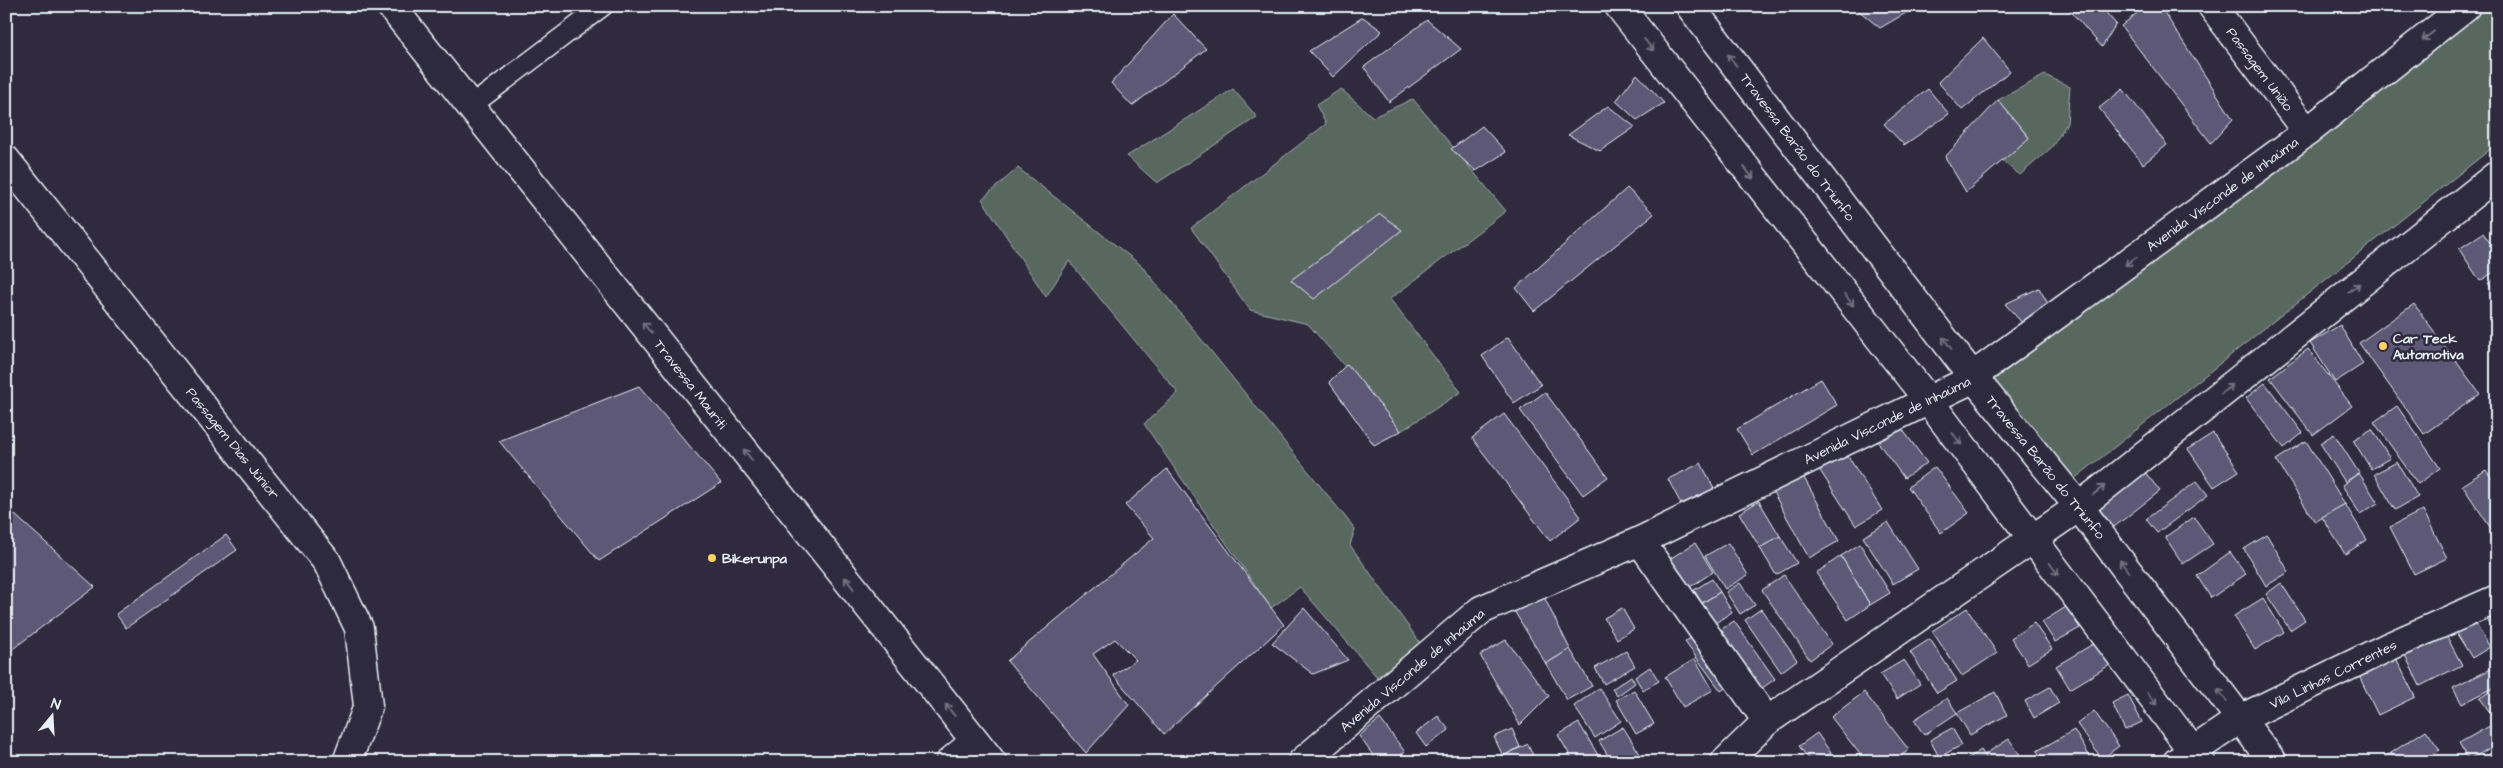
<svg xmlns="http://www.w3.org/2000/svg" width="2503" height="768" viewBox="0 0 2503 768" font-family="'Architects Daughter',sans-serif">
<rect width="100%" height="100%" fill="#2f2a3d"/>
<filter id="ink" filterUnits="userSpaceOnUse"><feTurbulence type="fractalNoise" baseFrequency=".02" numOctaves="2"/><feDisplacementMap in="SourceGraphic" scale="10" xChannelSelector="R" yChannelSelector="G"/><feConvolveMatrix kernelMatrix="1 2 1 2 8 2 1 2 1" color-interpolation-filters="sRGB"/></filter>
<g filter="url(#ink)">
<g fill="#58675f" stroke="#a0acac">
<polygon points="2485,6 2497,6 2497,144 2073,480 1990,383"/>
<polygon points="2045,75 2070,87 2067,123 2052,147 2020,175 2002,161 2029,137 1998,100"/>
<polygon points="1233,89 1257,117 1157,183 1127,156"/>
<polygon points="1341,89 1373,117 1413,99 1506,211 1390,299 1461,392 1401,431 1308,324 1250,310 1191,228 1326,124 1316,105"/>
<polygon points="1018,168 1142,266 1355,529 1350,545 1421,644 1377,677 1300,587 1271,608 1144,424 1178,393 1069,261 1046,297 982,199"/>
</g>
<g fill="#5b5876" stroke="#e8f1f8">
<polygon points="1863,6 1918,6 1880,28 1858,10"/>
<polygon points="2066,6 2100,6 2116,24 2102,47"/>
<polygon points="2146,6 2160,6 2233,119 2211,143 2121,26"/>
<polygon points="1173,14 1206,49 1132,106 1111,83"/>
<polygon points="1363,17 1382,31 1333,77 1309,51"/>
<polygon points="1427,20 1461,49 1389,102 1364,67"/>
<polygon points="1983,38 2010,71 1962,110 1938,82"/>
<polygon points="1637,74 1664,103 1637,120 1616,101"/>
<polygon points="1928,89 1949,114 1904,145 1884,124"/>
<polygon points="2123,89 2167,145 2143,164 2099,108"/>
<polygon points="1998,100 2029,138 1966,192 1945,157"/>
<polygon points="1608,106 1635,127 1600,151 1568,135"/>
<polygon points="1482,126 1506,152 1476,171 1451,149"/>
<polygon points="1627,188 1654,214 1534,311 1516,288"/>
<polygon points="1380,214 1402,230 1314,299 1291,280"/>
<polygon points="2483,233 2497,253 2497,270 2480,281 2459,249"/>
<polygon points="2497,278 2497,296 2488,283"/>
<polygon points="2039,288 2051,309 2025,326 2005,304"/>
<polygon points="2414,304 2480,394 2424,434 2359,343"/>
<polygon points="2340,325 2363,364 2335,382 2310,343"/>
<polygon points="1508,337 1541,385 1514,403 1482,356"/>
<polygon points="2308,349 2352,406 2313,435 2270,378"/>
<polygon points="1347,364 1401,431 1374,445 1329,382"/>
<polygon points="1821,379 1837,405 1753,455 1737,429"/>
<polygon points="2265,383 2303,433 2284,448 2246,398"/>
<polygon points="639,386 721,483 599,561 499,441"/>
<polygon points="1545,392 1608,477 1583,495 1520,410"/>
<polygon points="2397,406 2440,468 2418,484 2374,422"/>
<polygon points="1504,414 1581,517 1550,541 1472,438"/>
<polygon points="1900,426 1927,463 1904,478 1877,441"/>
<polygon points="2372,429 2390,458 2371,469 2353,440"/>
<polygon points="2213,433 2239,471 2214,487 2188,449"/>
<polygon points="2334,434 2359,473 2345,482 2320,443"/>
<polygon points="2306,441 2345,504 2315,522 2276,460"/>
<polygon points="1844,450 1882,510 1856,526 1817,466"/>
<polygon points="2397,462 2418,497 2395,510 2374,474"/>
<polygon points="1701,463 1714,489 1681,504 1668,479"/>
<polygon points="1935,467 1969,513 1941,533 1908,487"/>
<polygon points="1167,469 1284,625 1164,734 1113,675 1136,660 1115,639 1093,654 1129,705 1086,753 1007,661 1154,538 1125,505"/>
<polygon points="2486,470 2497,486 2497,532 2494,533 2462,485"/>
<polygon points="2144,471 2160,491 2114,527 2098,508"/>
<polygon points="2359,473 2378,503 2360,514 2342,485"/>
<polygon points="1803,476 1839,541 1809,558 1773,492"/>
<polygon points="2197,481 2208,495 2157,533 2146,519"/>
<polygon points="1759,501 1780,536 1760,548 1739,513"/>
<polygon points="2345,504 2367,540 2345,554 2322,517"/>
<polygon points="2423,510 2447,558 2414,574 2390,527"/>
<polygon points="14,514 95,587 6,654 6,520"/>
<polygon points="2194,517 2213,544 2183,564 2165,537"/>
<polygon points="1888,522 1918,569 1893,584 1863,537"/>
<polygon points="226,535 237,550 126,628 116,614"/>
<polygon points="2267,535 2289,572 2266,586 2244,549"/>
<polygon points="1780,536 1797,563 1776,575 1760,548"/>
<polygon points="1695,543 1713,572 1687,589 1668,560"/>
<polygon points="1728,543 1748,575 1725,589 1705,556"/>
<polygon points="1860,544 1890,593 1870,605 1841,556"/>
<polygon points="2230,552 2246,574 2211,598 2197,576"/>
<polygon points="1841,556 1870,605 1848,620 1816,573"/>
<polygon points="1784,575 1832,644 1810,660 1762,590"/>
<polygon points="1712,579 1720,592 1702,603 1694,590"/>
<polygon points="1740,583 1755,605 1740,614 1726,592"/>
<polygon points="2281,583 2305,620 2290,630 2266,594"/>
<polygon points="1540,589 1570,649 1546,664 1510,604"/>
<polygon points="1720,592 1732,612 1711,626 1698,606"/>
<polygon points="2263,598 2284,632 2255,650 2234,616"/>
<polygon points="2066,607 2080,628 2055,642 2042,622"/>
<polygon points="1304,608 1348,660 1313,674 1272,643"/>
<polygon points="1622,608 1634,629 1617,639 1604,618"/>
<polygon points="1967,608 1997,653 1962,676 1932,631"/>
<polygon points="1761,609 1797,660 1781,672 1745,620"/>
<polygon points="2497,611 2497,635 2486,618"/>
<polygon points="2470,615 2490,647 2472,658 2452,626"/>
<polygon points="1734,621 1775,679 1758,691 1716,633"/>
<polygon points="2034,623 2052,649 2028,664 2011,638"/>
<polygon points="1697,633 1733,682 1721,691 1685,642"/>
<polygon points="2446,635 2462,665 2420,686 2405,655"/>
<polygon points="1930,639 1957,681 1937,693 1910,652"/>
<polygon points="1506,640 1549,696 1520,725 1480,655"/>
<polygon points="2098,641 2113,663 2070,689 2056,666"/>
<polygon points="1570,649 1592,686 1567,700 1546,664"/>
<polygon points="1626,651 1635,666 1604,684 1595,668"/>
<polygon points="2396,658 2415,697 2378,715 2359,676"/>
<polygon points="1695,659 1713,690 1683,707 1665,677"/>
<polygon points="1904,660 1920,684 1897,699 1880,674"/>
<polygon points="2497,666 2497,686 2462,704 2453,688"/>
<polygon points="1650,667 1659,681 1643,690 1635,677"/>
<polygon points="1631,676 1635,683 1617,696 1612,689"/>
<polygon points="2050,687 2059,703 2034,718 2025,701"/>
<polygon points="2497,687 2497,715 2493,717 2480,698"/>
<polygon points="1599,688 1621,721 1595,738 1574,706"/>
<polygon points="1634,690 1654,724 1636,734 1616,700"/>
<polygon points="1864,692 1909,750 1893,762 1866,762 1831,717"/>
<polygon points="1995,692 2007,715 1970,735 1957,713"/>
<polygon points="2128,695 2142,722 2125,730 2112,703"/>
<polygon points="1947,698 1957,713 1924,735 1914,720"/>
<polygon points="2094,711 2119,746 2102,759 2077,724"/>
<polygon points="1438,716 1449,730 1426,747 1416,733"/>
<polygon points="1380,719 1405,752 1392,762 1378,762 1359,736"/>
<polygon points="2497,722 2497,744 2469,760 2459,743"/>
<polygon points="1579,723 1602,762 1574,762 1558,735"/>
<polygon points="1623,727 1645,762 1612,762 1599,741"/>
<polygon points="1952,728 1962,745 1939,757 1930,740"/>
<polygon points="1512,729 1520,747 1503,756 1494,737"/>
<polygon points="2074,730 2093,762 2044,762 2037,751"/>
<polygon points="2426,730 2440,750 2422,762 2397,762 2391,753"/>
<polygon points="1817,733 1831,753 1819,762 1811,762 1799,746"/>
<polygon points="2009,739 2025,762 1989,762 1984,755"/>
<polygon points="1528,744 1533,755 1518,762 1506,762 1503,756"/>
<polygon points="1981,750 1989,762 1962,762"/>
<polygon points="2391,753 2397,762 2378,762"/>
</g>
<g fill="none" stroke-linecap="round" stroke-linejoin="round">
<defs>
<polyline id="service" points="471,106 603,6"/>
<g id="minor">
<polyline points="2212,6 2307,132"/>
<polyline points="6,160 327,562 359,628 368,706 347,762"/>
<polyline points="1640,541 1767,721"/>
<polyline points="950,762 975,741"/>
<polyline points="1302,762 1481,610 1640,541 1962,384"/>
<polyline points="2177,762 2240,719 2388,647 2497,599"/>
</g>
<g id="tertiary">
<polyline points="1619,6 1928,400 2201,762"/>
<polyline points="1690,6 1973,377 2079,507 2273,762"/>
<polyline points="1962,384 2307,132 2466,6"/>
<polyline points="1725,762 1767,721 2079,507 2497,175"/>
</g>
<polyline id="secondary" points="391,6 992,762"/>
</defs>
<use href="#service" stroke="#e8f1f8" stroke-width="22"/>
<use href="#minor" stroke="#e8f1f8" stroke-width="31"/>
<use href="#tertiary" stroke="#e8f1f8" stroke-width="31"/>
<use href="#secondary" stroke="#e8f1f8" stroke-width="31"/>
<use href="#service" stroke="#2f2a3d" stroke-width="19"/>
<use href="#minor" stroke="#2f2a3d" stroke-width="28"/>
<use href="#tertiary" stroke="#2f2a3d" stroke-width="28"/>
<use href="#secondary" stroke="#2f2a3d" stroke-width="28"/>
</g>
<defs><path id="oneway-shaft" d="M-6 0H5M1.5-3L5.5 0L1.5 3" fill="none" stroke-width="1.6" stroke-linecap="round" stroke-linejoin="round" transform="scale(1.25)"/></defs>
<g stroke="#70707e">
<use href="#oneway-shaft" transform="translate(2428 36) rotate(142)"/>
<use href="#oneway-shaft" transform="translate(1649 45) rotate(52)"/>
<use href="#oneway-shaft" transform="translate(1732 60) rotate(-127)"/>
<use href="#oneway-shaft" transform="translate(1749 173) rotate(52)"/>
<use href="#oneway-shaft" transform="translate(2131 261) rotate(144)"/>
<use href="#oneway-shaft" transform="translate(2354 288) rotate(-38)"/>
<use href="#oneway-shaft" transform="translate(1849 300) rotate(52)"/>
<use href="#oneway-shaft" transform="translate(647 328) rotate(-128)"/>
<use href="#oneway-shaft" transform="translate(1947 343) rotate(-127)"/>
<use href="#oneway-shaft" transform="translate(2227 389) rotate(-38)"/>
<use href="#oneway-shaft" transform="translate(1957 439) rotate(53)"/>
<use href="#oneway-shaft" transform="translate(748 455) rotate(-128)"/>
<use href="#oneway-shaft" transform="translate(2099 490) rotate(-38)"/>
<use href="#oneway-shaft" transform="translate(2124 566) rotate(-127)"/>
<use href="#oneway-shaft" transform="translate(2054 569) rotate(53)"/>
<use href="#oneway-shaft" transform="translate(849 583) rotate(-128)"/>
<use href="#oneway-shaft" transform="translate(2222 695) rotate(-127)"/>
<use href="#oneway-shaft" transform="translate(2152 699) rotate(53)"/>
<use href="#oneway-shaft" transform="translate(950 710) rotate(-128)"/>
</g>
</g>
<g fill="#ffd166" stroke="#2f2a3d" stroke-width="2">
<circle cx="2383" cy="346" r="5"/>
<circle cx="712" cy="558" r="5"/>
</g>
<g text-anchor="middle" stroke-width="5" stroke-linejoin="round" paint-order="stroke">
<g font-size="14" fill="#e8f1f8" stroke="#2f2a3d">
<text transform="translate(2260 69) rotate(53)" y="5">Passagem União</text>
<text transform="translate(1798 147) rotate(53)" y="5">Travessa Barão do Triunfo</text>
<text transform="translate(2222 194) rotate(-36)" y="5">Avenida Visconde de Inhaúma</text>
<text transform="translate(691 384) rotate(52)" y="5">Travessa Mauriti</text>
<text transform="translate(1887 420) rotate(-26)" y="5">Avenida Visconde de Inhaúma</text>
<text transform="translate(233 443) rotate(51)" y="5">Passagem Dias Júnior</text>
<text transform="translate(2046 467) rotate(51)" y="5">Travessa Barão do Triunfo</text>
<text transform="translate(1412 670) rotate(-40)" y="5">Avenida Visconde de Inhaúma</text>
<text transform="translate(2333 674) rotate(-26)" y="5">Vila Linhas Correntes</text>
</g>
<g font-size="14" font-weight="bold" fill="#e8f1f8" stroke="#2f2a3d" text-anchor="start">
<text x="2393" y="343">Car Teck<tspan x="2393" dy="16">Automotiva</tspan></text>
<text x="722" y="563">Bikerunpa</text>
</g>
</g>
<rect width="2503" height="768" fill="none" stroke="#2f2a3d" stroke-width="25"/>
<rect x="12" y="12" width="2478" height="743" fill="none" stroke="#e8f1f8" stroke-width="2" filter="url(#ink)"/>
<g transform="translate(52 716) rotate(18)" stroke="#2f2a3d" stroke-width="4" paint-order="stroke">
<path d="M0-4L9 19L0 12L-9 19Z" fill="#e8f1f8"/>
<text y="-8" font-size="14" font-weight="bold" text-anchor="middle" fill="#e8f1f8">N</text>
</g>
</svg>
